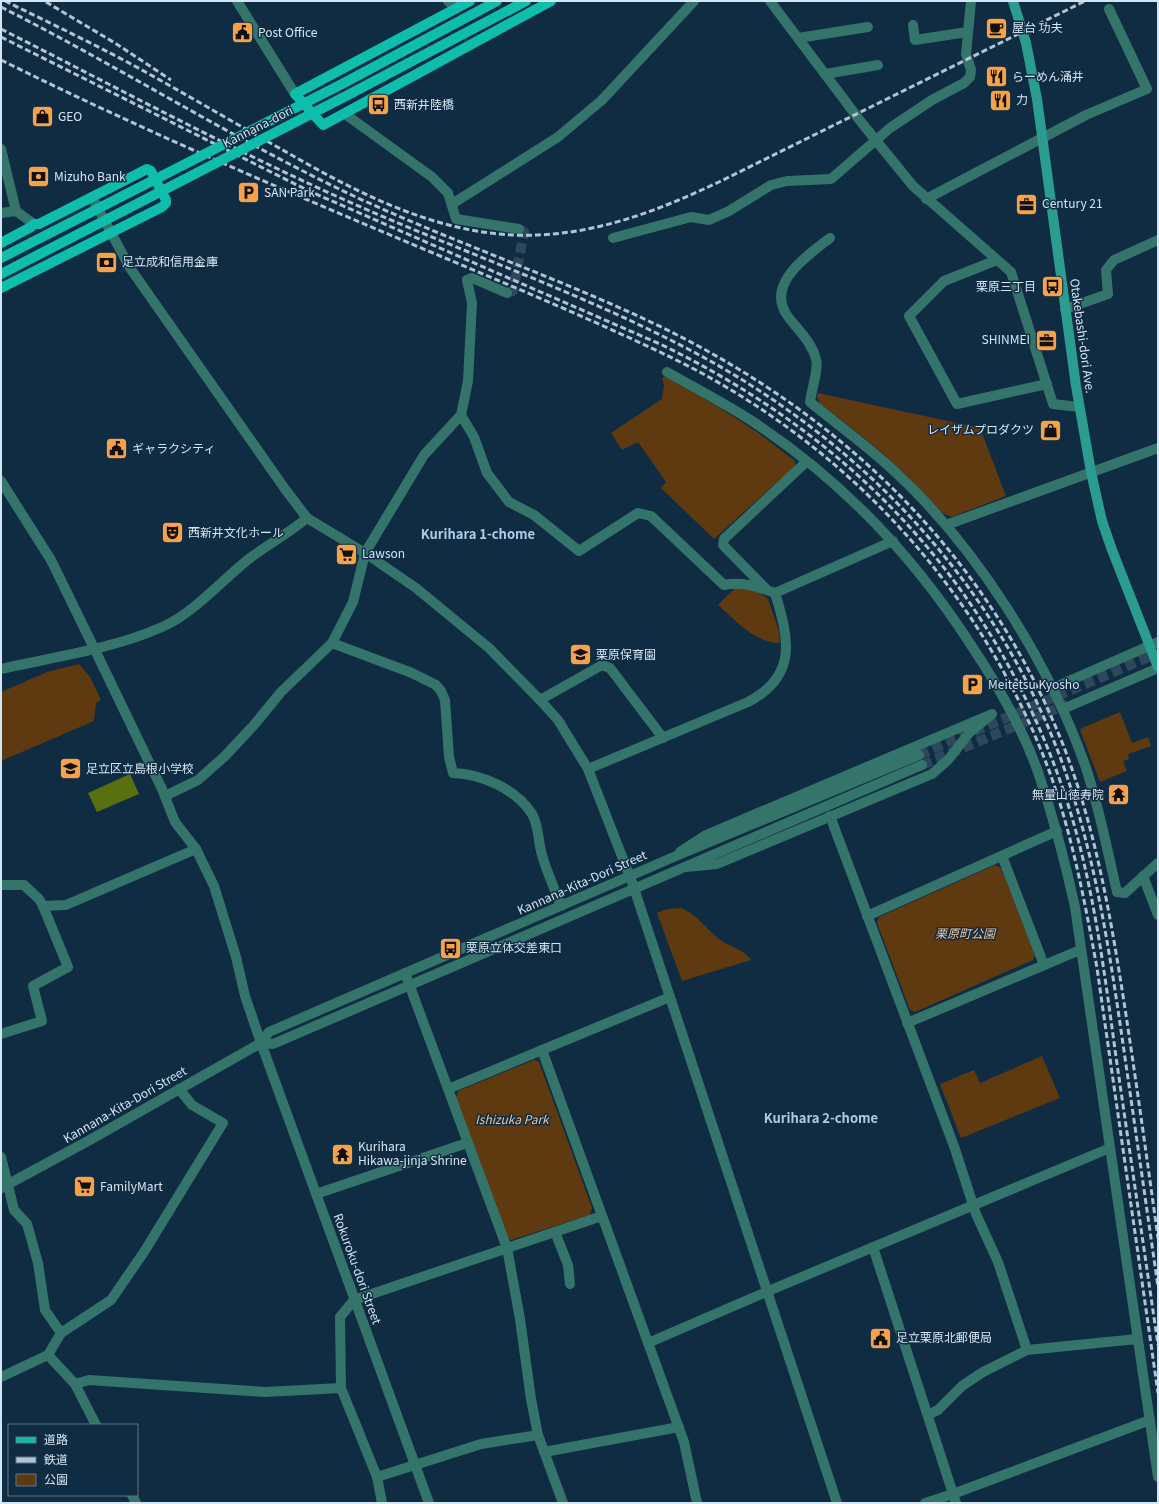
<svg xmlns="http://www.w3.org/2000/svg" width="1159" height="1504" viewBox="0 0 1159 1504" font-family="Georgia,'Noto Sans JP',serif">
<rect width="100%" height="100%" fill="#0f2c42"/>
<g fill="#5f390f">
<polygon points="665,376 720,408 757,432 795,461 795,466 714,539 661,488 666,482 638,442 622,450 611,433 662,399 664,385 662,378"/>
<path d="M818,393L980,428L1006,496L952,517C932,512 920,487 905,474C878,448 850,426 820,404L817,397Z"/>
<path d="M735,588C746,589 760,591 768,599L779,631L780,643C755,643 736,621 718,605Z"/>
<polygon points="79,664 90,677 101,700 96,703 94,721 1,761 1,692 47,672"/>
<polygon points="1120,712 1132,743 1148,737 1151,746 1128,754 1129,759 1123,761 1127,771 1100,782 1080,730 1082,728"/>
<polygon points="995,865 1001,868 1035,954 1033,960 915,1012 910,1010 877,923 879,917"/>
<path d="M681,908C700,916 706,930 722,941C731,947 745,950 751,960L682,981L657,913L667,909Z"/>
<polygon points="1042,1056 1060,1098 961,1138 940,1084 974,1070 980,1083"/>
<polygon points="534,1060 539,1062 592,1208 590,1215 511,1240 508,1238 456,1098 458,1091"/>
</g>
<polygon fill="#587010" points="130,774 139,794 97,812 88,793"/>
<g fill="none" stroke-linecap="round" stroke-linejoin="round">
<polyline stroke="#2d485d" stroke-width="10" stroke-dasharray="10 5" stroke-linecap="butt" points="507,293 513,291 524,232 519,229"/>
<g stroke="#2d485d" stroke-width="10" stroke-dasharray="10 5" stroke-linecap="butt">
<polyline points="919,755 1158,653"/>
<polyline points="922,765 1068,704"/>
</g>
<g stroke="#35746b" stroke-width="10">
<polyline points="237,1 295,94"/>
<polyline points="448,1 456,8"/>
<polyline points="770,1 861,122 913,186 1011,272 1053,404 1079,407"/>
<polyline points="913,25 915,40 967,32"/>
<polyline points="798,38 868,27"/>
<polyline points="825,74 878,65"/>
<polyline points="345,114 432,177 448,193 456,219 519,229"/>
<polyline points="92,197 130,268 285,489 307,518 365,553 416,588 489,648 540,700 558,720 588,769 630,877"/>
<polyline points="926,199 1086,115 1147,89 1109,9"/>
<polyline points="452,204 558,137 602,100 694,1"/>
<polyline points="613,238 691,217 709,220 729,211 771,185 787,181 831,179 890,128 932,100 964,83 970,77 971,70 966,54 971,1"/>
<path d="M830,238C807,256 763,285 789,318C800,332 812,343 816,359C819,368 811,392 810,402C837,424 866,445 892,469C975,545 1048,660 1085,765C1099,806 1107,849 1117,892L1125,893L1158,863"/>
<polyline points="997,260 944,281 909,316 957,404 1047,384"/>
<polyline points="1065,309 1108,294 1106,270 1114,260 1158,240"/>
<path d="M667,372C695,388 724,403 752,421C842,480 913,555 971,645C997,684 1022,727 1038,772C1053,816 1065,861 1075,907L1158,1477"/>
<path d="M461,415L474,437L487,473L509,502L534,515L579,551L638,513L651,516L724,585C742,581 758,587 775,593L893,541"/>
<polyline points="946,525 1158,448"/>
<polyline points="766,589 723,545 724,539 806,462"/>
<path d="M332,643L412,673L436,685L441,691L445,700L449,757L453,773C482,774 516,789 532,814C539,825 538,843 542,855C547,873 555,889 561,906"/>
<polyline points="94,648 162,789 175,822 196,849 214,886 236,957 245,996 261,1043"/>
<path d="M1,669C53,657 113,649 162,627C193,614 223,579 250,558C269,544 289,533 307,518"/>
<polyline points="1053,688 1158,642"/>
<polyline points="540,700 602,665 610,668 663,738"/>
<polyline points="1063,709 1158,668"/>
<path d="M588,769L748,702C798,676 789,638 775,593"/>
<polyline points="165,796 198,780 225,756 254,725 281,692 332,643 353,602 365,553 424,455 461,415 468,381 472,303 467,280 472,278 507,293"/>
<polyline points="830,816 955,1149 976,1214 998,1262 1027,1350"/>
<polyline points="680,852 706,835 992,714 969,733 948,760 932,774 717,864 686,867"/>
<polyline points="1002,856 1044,965"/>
<polyline points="1143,876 1158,915"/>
<polyline points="1,885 24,885 39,899 43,906 68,967 33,986 42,1021 1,1034"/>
<polyline points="43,906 66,905 196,849"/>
<polyline points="867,916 1057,831"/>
<polyline points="405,973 507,1248 520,1319 531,1399 538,1435 563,1503"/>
<polyline points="907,1023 1080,950"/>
<polyline points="542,1050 684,1442 697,1503"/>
<polyline points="448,1089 670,997"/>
<polyline points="1,1157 14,1210 27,1224 38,1263 45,1310 61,1333"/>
<polyline points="316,1194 467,1143"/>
<polyline points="555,1232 568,1265 570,1284"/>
<polyline points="873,1247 956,1503"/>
<polyline points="648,1343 766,1292 1110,1148"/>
<polyline points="48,1355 75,1384 96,1425"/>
<polyline points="1,1377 48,1355 61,1333 111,1300 144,1252 223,1123 192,1105 179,1089"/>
<polyline points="75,1384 89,1380 265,1392 341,1388"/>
<polyline points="928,1415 938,1410 962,1386 983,1372 1027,1350 1137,1339"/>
<polyline points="544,1452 679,1427"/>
<polyline points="377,1477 481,1444 538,1435"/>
<polyline points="132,1495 136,1503"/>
<polyline points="382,1503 377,1477 341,1388 340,1317 354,1300 602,1216"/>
<polyline points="925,1503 953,1494 1150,1420"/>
</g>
<g stroke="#35746b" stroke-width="10">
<polyline points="1,149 16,211 34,224"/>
<polyline points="1,213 16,211"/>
<polyline points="1,481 51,560 94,648"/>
<polyline points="632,882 837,1503"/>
<polyline points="261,1043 273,1044 922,765"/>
<polyline points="261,1043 429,1503"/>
<polyline points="1,1188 88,1141 261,1043 269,1032 676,856 919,755"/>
</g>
<polyline stroke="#2b9d90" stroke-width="10" points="1013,1 1026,43 1037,99 1076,386 1091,472 1102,521 1112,550 1158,667"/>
<g stroke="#0fbdac" stroke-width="10">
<polyline points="470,1 295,94 323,125 551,1"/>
<polyline points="1,243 31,227 34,224 39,224 147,169 151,171 166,200 166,203 162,207 1,288"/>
</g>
<g stroke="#b0c4d3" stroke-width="3" stroke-dasharray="6 3" stroke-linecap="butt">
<path d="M5,1C56,26 109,51 158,79C199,102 240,126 281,149C352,190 429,231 513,235C588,238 653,213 719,182L1085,1"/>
<polyline points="46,2 115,43 171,80"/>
<path d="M1,7C122,68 236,141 358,198C456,243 558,278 655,324C839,412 985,551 1062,742C1095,826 1110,913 1124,1002C1136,1080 1147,1159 1158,1238"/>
<path d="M1,29C112,85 223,145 336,196C453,249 575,290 688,349C855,436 991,576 1059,754C1093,845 1108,941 1122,1037C1134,1120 1146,1203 1158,1287"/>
<path d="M1,37L309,191L660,344C855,438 995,587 1065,795C1093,880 1104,969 1116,1057C1130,1153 1144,1249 1158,1345"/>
<path d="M1,60C146,132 295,195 445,258C507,284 571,311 632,339C660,352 688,365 714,380C869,468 990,608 1051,776C1073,839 1085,903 1097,968L1158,1393"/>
</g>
<g stroke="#0fbdac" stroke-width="10">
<polyline points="1,258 342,84 497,1"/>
<polyline points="1,274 348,95 526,1"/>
</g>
</g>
<defs>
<symbol id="cafe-square" viewBox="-11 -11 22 22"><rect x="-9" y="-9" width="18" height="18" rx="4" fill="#f7a149" stroke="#0f2c42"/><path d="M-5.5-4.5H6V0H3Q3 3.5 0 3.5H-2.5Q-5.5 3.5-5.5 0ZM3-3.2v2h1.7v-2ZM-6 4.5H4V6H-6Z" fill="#111"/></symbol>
<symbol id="civic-square" viewBox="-11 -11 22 22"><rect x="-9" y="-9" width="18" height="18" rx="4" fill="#f7a149" stroke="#0f2c42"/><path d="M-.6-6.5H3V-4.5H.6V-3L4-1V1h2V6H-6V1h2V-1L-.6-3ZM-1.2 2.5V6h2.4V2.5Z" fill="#111"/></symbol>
<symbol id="restaurant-square" viewBox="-11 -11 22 22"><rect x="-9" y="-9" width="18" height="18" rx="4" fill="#f7a149" stroke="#0f2c42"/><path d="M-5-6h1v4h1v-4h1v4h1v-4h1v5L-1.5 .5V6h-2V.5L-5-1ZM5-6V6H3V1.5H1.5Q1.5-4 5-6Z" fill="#111"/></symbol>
<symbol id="bus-square" viewBox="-11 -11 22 22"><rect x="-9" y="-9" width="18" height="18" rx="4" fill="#f7a149" stroke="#0f2c42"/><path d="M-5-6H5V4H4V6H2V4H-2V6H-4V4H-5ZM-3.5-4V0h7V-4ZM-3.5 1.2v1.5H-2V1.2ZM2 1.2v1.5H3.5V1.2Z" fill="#111"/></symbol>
<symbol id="shop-square" viewBox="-11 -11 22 22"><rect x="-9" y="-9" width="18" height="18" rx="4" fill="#f7a149" stroke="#0f2c42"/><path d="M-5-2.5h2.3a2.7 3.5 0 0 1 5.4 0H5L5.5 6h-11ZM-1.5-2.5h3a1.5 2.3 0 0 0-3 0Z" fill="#111"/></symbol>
<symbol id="bank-square" viewBox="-11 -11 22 22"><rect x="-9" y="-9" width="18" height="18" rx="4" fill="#f7a149" stroke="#0f2c42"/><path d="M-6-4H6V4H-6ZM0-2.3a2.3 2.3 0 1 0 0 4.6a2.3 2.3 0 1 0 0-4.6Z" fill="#111"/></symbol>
<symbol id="parking-square" viewBox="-11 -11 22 22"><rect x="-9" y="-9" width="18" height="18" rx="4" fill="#f7a149" stroke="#0f2c42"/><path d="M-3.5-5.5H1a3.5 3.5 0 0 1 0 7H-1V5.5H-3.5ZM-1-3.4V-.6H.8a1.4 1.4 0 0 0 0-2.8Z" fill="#111"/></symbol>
<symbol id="office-square" viewBox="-11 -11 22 22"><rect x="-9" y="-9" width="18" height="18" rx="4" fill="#f7a149" stroke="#0f2c42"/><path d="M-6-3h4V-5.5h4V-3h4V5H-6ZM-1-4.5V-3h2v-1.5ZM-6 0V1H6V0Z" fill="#111"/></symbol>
<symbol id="theatre-square" viewBox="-11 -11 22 22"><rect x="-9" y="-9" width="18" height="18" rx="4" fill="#f7a149" stroke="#0f2c42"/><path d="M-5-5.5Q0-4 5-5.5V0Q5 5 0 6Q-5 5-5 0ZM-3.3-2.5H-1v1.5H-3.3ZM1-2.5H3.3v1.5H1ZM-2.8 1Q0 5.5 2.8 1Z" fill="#111"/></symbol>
<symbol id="supermarket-square" viewBox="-11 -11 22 22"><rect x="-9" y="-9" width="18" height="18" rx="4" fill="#f7a149" stroke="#0f2c42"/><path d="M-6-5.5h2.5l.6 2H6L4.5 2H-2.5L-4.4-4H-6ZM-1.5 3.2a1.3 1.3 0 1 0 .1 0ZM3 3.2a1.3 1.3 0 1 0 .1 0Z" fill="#111"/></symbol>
<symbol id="school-square" viewBox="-11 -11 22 22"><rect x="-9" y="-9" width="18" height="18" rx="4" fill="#f7a149" stroke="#0f2c42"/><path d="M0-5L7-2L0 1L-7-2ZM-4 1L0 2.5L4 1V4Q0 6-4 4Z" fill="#111"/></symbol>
<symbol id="temple-square" viewBox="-11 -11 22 22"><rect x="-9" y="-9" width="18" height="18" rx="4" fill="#f7a149" stroke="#0f2c42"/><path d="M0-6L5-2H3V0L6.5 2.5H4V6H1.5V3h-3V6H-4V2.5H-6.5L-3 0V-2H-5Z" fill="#111"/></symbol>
</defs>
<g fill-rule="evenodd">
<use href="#cafe-square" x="984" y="16" width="25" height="25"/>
<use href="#civic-square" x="230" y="20" width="25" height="25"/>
<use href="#restaurant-square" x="984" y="64" width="25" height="25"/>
<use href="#restaurant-square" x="988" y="88" width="25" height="25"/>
<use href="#bus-square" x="366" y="92" width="25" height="25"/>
<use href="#shop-square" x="30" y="104" width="25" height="25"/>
<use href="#bank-square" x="26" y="164" width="25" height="25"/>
<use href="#parking-square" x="236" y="180" width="25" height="25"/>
<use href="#office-square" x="1014" y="192" width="25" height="25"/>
<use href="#bank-square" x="94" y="250" width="25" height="25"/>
<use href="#bus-square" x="1040" y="274" width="25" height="25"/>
<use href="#office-square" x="1034" y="328" width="25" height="25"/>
<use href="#shop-square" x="1038" y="418" width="25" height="25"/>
<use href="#civic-square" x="104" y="436" width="25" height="25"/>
<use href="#theatre-square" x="160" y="520" width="25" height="25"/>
<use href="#supermarket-square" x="334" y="542" width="25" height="25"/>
<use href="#school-square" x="568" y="642" width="25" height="25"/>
<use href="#parking-square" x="960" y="672" width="25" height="25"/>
<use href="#school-square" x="58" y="756" width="25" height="25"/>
<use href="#temple-square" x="1106" y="782" width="25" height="25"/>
<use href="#bus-square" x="438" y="936" width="25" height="25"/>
<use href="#temple-square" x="330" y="1142" width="25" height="25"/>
<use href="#supermarket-square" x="72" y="1174" width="25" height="25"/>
<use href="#civic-square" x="868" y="1326" width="25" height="25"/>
</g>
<g text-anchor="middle" stroke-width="3" stroke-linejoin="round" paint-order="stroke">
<g font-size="12" fill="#d4e5f3" stroke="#0f2c42" text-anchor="start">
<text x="1012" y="32">屋台 功夫</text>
<text x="258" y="37">Post Office</text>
<text x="1012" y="81">らーめん涌井</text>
<text x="1016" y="104">力</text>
<text x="394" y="109">西新井陸橋</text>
<text x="58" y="121">GEO</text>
<text x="54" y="181">Mizuho Bank</text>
<text x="264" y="197">SAN Park</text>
<text x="1042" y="208">Century 21</text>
<text x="122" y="266">足立成和信用金庫</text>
<text x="1036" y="291" text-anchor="end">栗原三丁目</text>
<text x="1030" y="344" text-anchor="end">SHINMEI</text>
<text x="1034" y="434" text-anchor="end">レイザムプロダクツ</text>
<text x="132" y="453">ギャラクシティ</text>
<text x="188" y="537">西新井文化ホール</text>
<text x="362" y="558">Lawson</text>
<text x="596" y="659">栗原保育園</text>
<text x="988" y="689">Meitetsu Kyosho</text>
<text x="86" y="773">足立区立島根小学校</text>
<text x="1104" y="799" text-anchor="end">無量山徳寿院</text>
<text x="466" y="952">栗原立体交差東口</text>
<text x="358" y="1151">Kurihara<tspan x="358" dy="14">Hikawa-jinja Shrine</tspan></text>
<text x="100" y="1191">FamilyMart</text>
<text x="896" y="1342">足立栗原北郵便局</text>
</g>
<g font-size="12" fill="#d4e5f3" stroke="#0f2c42">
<text transform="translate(258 127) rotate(-27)" y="4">Kannana-dori</text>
<text transform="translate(1082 336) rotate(82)" y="4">Otakebashi-dori Ave.</text>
<text transform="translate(582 883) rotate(-24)" y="4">Kannana-Kita-Dori Street</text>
<text transform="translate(125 1105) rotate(-30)" y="4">Kannana-Kita-Dori Street</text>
<text transform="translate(357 1269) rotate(70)" y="4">Rokuroku-dori Street</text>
</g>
<g font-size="12" font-style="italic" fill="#f0c59e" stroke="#0f2c42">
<text x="965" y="938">栗原町公園</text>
<text x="512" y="1124">Ishizuka Park</text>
</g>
<g font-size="13" font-weight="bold" fill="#abcce8" stroke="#0f2c42">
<text x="478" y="539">Kurihara 1-chome</text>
<text x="821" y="1123">Kurihara 2-chome</text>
</g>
</g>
<rect width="1159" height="1504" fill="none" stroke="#d4e5f3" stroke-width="4"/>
<rect x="8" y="1424" width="130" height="72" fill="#0f2c42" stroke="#5e7689"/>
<rect x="16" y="1437" width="20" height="6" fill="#0fbdac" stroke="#5e7689"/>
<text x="44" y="1444" font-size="12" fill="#d4e5f3">道路</text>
<rect x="16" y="1457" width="20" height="6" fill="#b0c4d3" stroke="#5e7689"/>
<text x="44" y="1464" font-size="12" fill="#d4e5f3">鉄道</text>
<rect x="16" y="1474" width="20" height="12" fill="#5f390f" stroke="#5e7689"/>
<text x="44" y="1484" font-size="12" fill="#d4e5f3">公園</text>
</svg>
